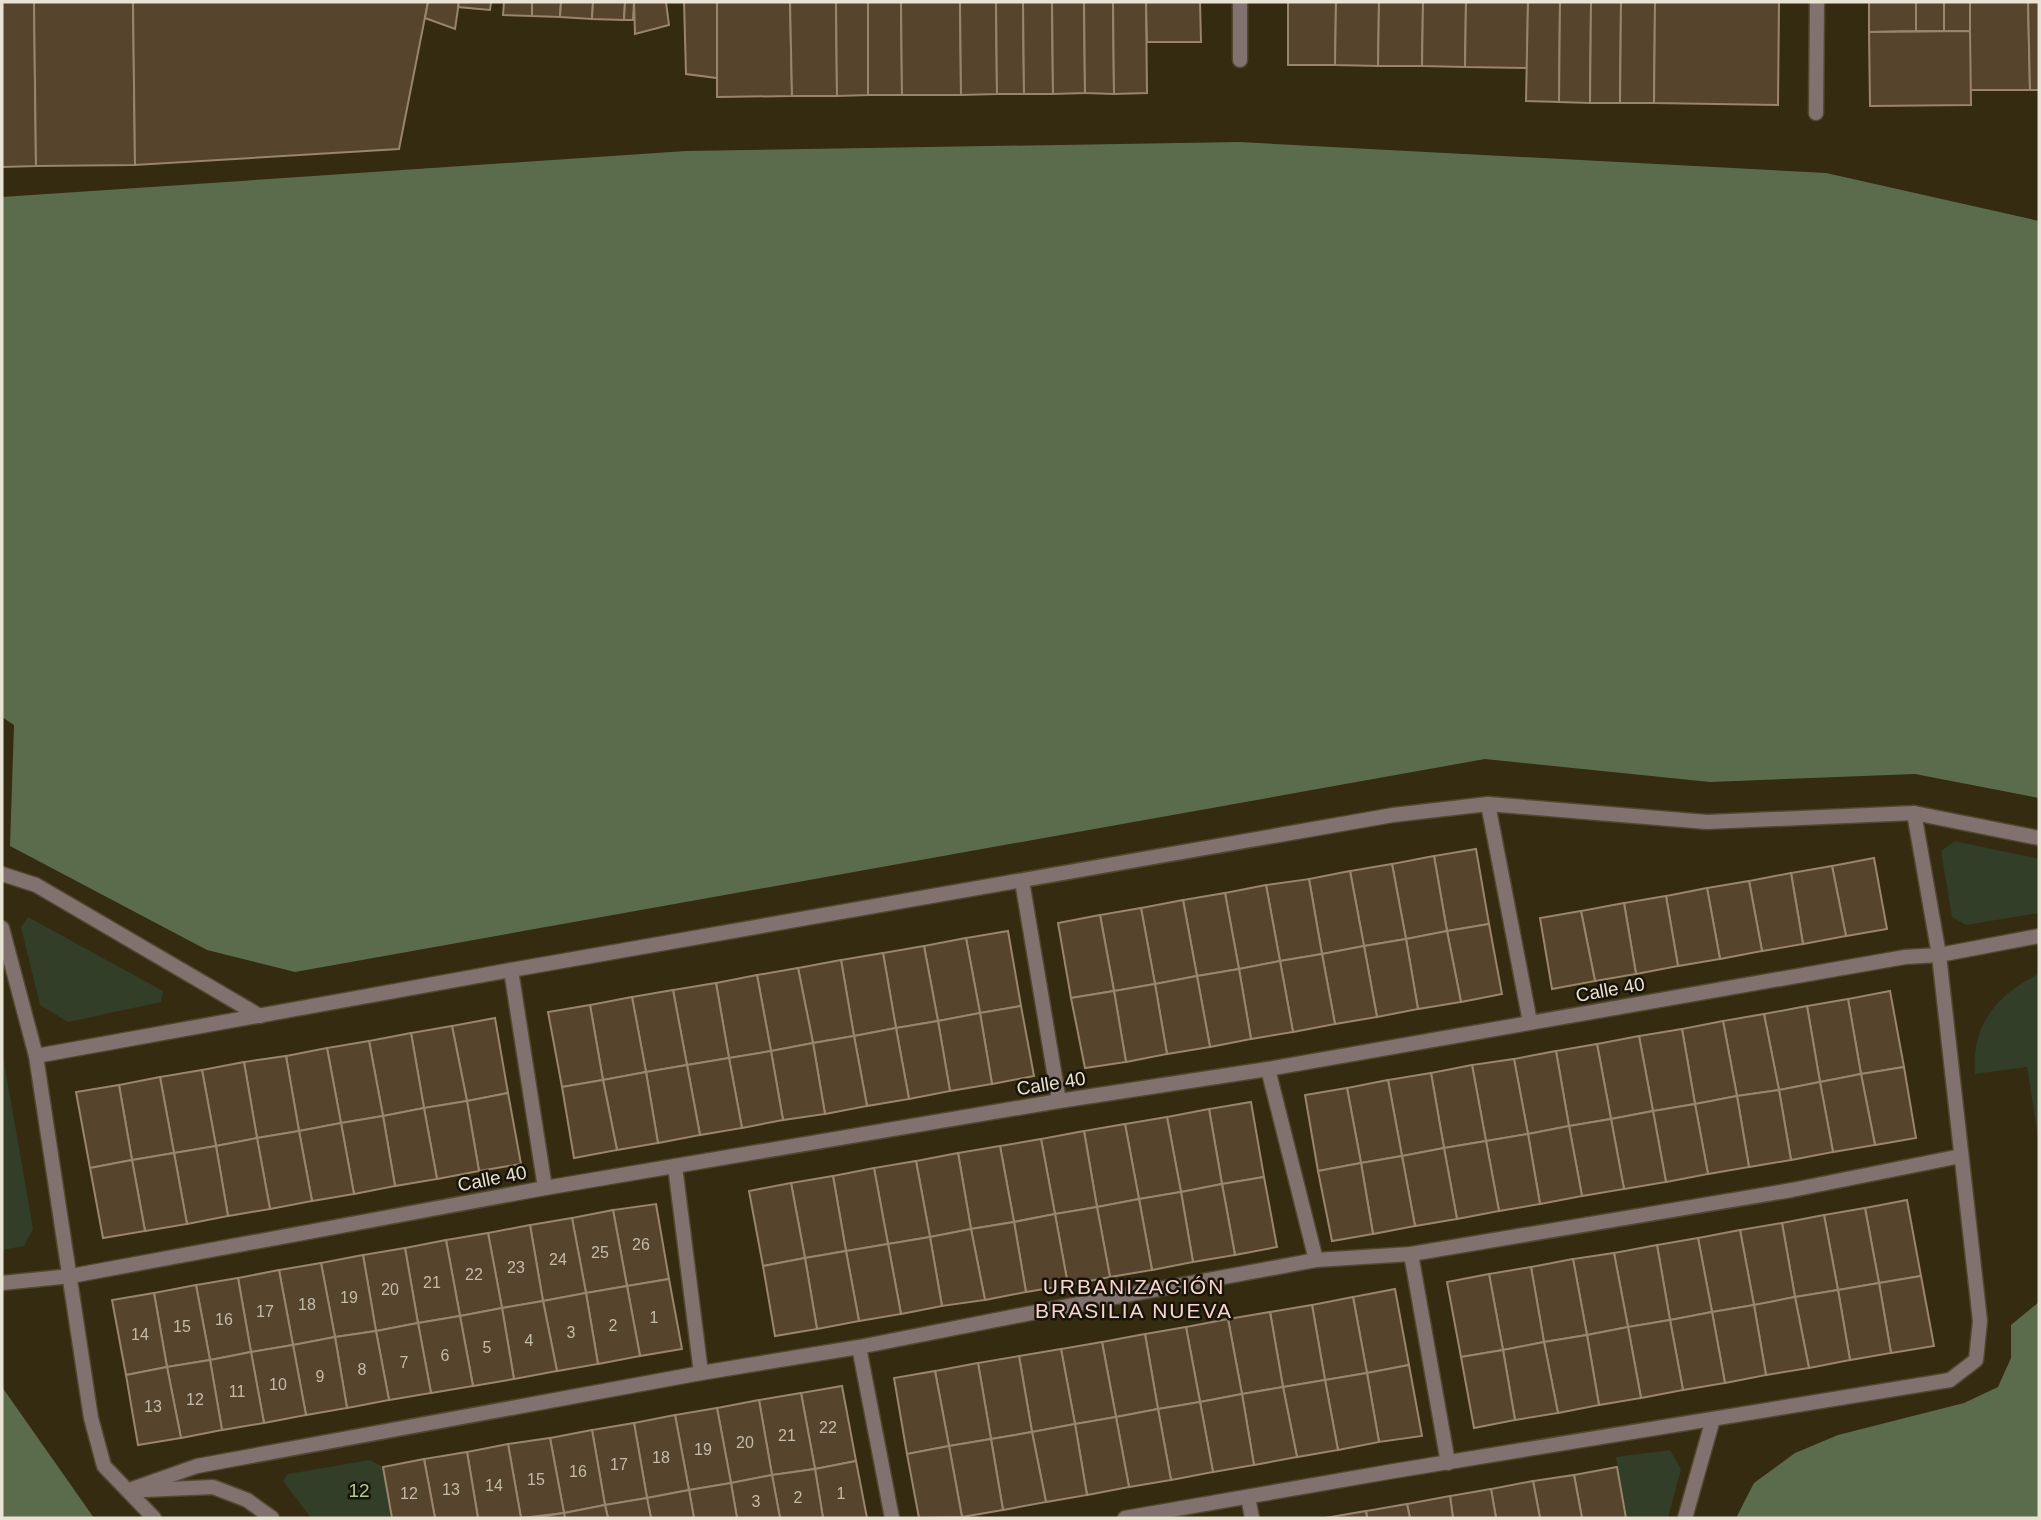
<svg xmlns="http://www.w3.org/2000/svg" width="2041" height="1520" viewBox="0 0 2041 1520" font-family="Helvetica,sans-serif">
<rect width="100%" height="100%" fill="#352b10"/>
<g fill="#323e27">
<polygon points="1955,841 2039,859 2039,913 1966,925 1952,917 1941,851"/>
<polygon points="28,917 163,991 161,1002 68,1022 40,1005 21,927"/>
<path d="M2039,974V1143L2027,1067L1975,1074C1971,1025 1997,994 2039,974Z"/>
<polygon points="2,1050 33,1229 24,1246 2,1250"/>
<polygon points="1670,1450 1681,1469 1668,1518 1626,1518 1616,1457"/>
<polygon points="370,1460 383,1467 392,1518 311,1518 283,1481 288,1474"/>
</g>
<g fill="#5b6c4c">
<polygon points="1239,142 1826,173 2039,221 2039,798 1915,774 1710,782 1485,759 295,972 207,950 10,846 14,725 2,717 2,197 686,151"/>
<polygon points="2039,1302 2039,1518 1736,1518 1754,1483 1795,1453 1838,1435 1964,1403 1998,1387 2011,1358 2011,1325"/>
<polygon points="2,1387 94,1518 2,1518"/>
</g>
<g fill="#56442c" stroke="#99856c" stroke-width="2">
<polygon points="2,2 34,2 36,166 2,167"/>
<polygon points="34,2 133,2 135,165 36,166"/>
<polygon points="133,2 428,2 399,149 135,165"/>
<polygon points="428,2 459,2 455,29 425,18"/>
<polygon points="459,2 491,2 490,10 458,7"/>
<polygon points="504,2 532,2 532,16 503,15"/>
<polygon points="532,2 561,2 560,17 532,16"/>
<polygon points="561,2 593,2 592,19 560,17"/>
<polygon points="593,2 625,2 624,20 592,19"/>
<polygon points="625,2 634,2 633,20 624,20"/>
<polygon points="634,2 666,2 669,25 635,34"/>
<polygon points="684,2 717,2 717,78 686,74"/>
<polygon points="717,2 790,2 792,96 717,97"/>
<polygon points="790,2 836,2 837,96 792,96"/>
<polygon points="836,2 868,2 868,95 837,96"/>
<polygon points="868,2 901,2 902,95 868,95"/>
<polygon points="901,2 960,2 961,95 902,95"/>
<polygon points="960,2 996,2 997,94 961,95"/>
<polygon points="996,2 1023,2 1024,94 997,94"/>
<polygon points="1023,2 1052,2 1053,94 1024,94"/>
<polygon points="1052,2 1084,2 1085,93 1053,94"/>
<polygon points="1084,2 1113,2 1114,94 1085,93"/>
<polygon points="1113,2 1146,2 1147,93 1114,94"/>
<polygon points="1146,2 1200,2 1201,42 1147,42"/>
<polygon points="1288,2 1336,2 1335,65 1288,65"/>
<polygon points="1336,2 1379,2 1378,66 1335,65"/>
<polygon points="1379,2 1423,2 1422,66 1378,66"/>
<polygon points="1423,2 1466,2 1465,67 1422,66"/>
<polygon points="1466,2 1528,2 1527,68 1465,67"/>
<polygon points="1528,2 1560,2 1559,102 1526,101"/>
<polygon points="1560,2 1591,2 1590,103 1559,102"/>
<polygon points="1591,2 1621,2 1620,103 1590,103"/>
<polygon points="1621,2 1655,2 1654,103 1620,103"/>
<polygon points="1655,2 1779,2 1778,105 1654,103"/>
<polygon points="1869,2 1916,2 1916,31 1869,32"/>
<rect x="1916" y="2" width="28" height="29"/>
<rect x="1944" y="2" width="26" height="29"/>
<polygon points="1970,2 2028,2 2030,90 1970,90"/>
<polygon points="2028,2 2039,2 2039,90 2030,90"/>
<polygon points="1970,31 1971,105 1870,106 1869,32"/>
<polygon points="1476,849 1489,924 1447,931 1434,856"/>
<polygon points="1434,856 1447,931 1406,939 1392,864"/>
<polygon points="1874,858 1887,929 1846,936 1832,866"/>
<polygon points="1392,864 1406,939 1364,946 1350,871"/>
<polygon points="1832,866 1846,936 1803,944 1791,873"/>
<polygon points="1350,871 1364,946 1322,954 1309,879"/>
<polygon points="1791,873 1803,944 1762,951 1749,881"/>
<polygon points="1309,879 1322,954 1280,961 1266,885"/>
<polygon points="1749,881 1762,951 1720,959 1707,888"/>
<polygon points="1266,885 1280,961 1239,969 1225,893"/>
<polygon points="1707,888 1720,959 1678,966 1666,896"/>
<polygon points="1225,893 1239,969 1197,976 1183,900"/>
<polygon points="1666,896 1678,966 1636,974 1624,903"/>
<polygon points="1183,900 1197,976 1155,984 1141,908"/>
<polygon points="1624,903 1636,974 1595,981 1581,911"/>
<polygon points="1141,908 1155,984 1114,991 1100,915"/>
<polygon points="1581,911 1595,981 1552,989 1540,918"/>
<polygon points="1100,915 1114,991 1071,998 1058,923"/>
<polygon points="1489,924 1502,994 1461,1002 1447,931"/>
<polygon points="1008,931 1021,1006 980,1013 966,938"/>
<polygon points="1447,931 1461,1002 1418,1009 1406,939"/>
<polygon points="966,938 980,1013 938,1021 924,946"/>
<polygon points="1406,939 1418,1009 1377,1017 1364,946"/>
<polygon points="924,946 938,1021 896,1028 883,953"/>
<polygon points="1364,946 1377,1017 1335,1024 1322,954"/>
<polygon points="883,953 896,1028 854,1036 841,960"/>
<polygon points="1322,954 1335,1024 1293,1032 1280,961"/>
<polygon points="841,960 854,1036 813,1043 798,968"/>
<polygon points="1280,961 1293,1032 1251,1039 1239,969"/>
<polygon points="798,968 813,1043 771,1051 757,975"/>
<polygon points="1239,969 1251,1039 1210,1047 1197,976"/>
<polygon points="757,975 771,1051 729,1058 716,983"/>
<polygon points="1197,976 1210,1047 1167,1054 1155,984"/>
<polygon points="716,983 729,1058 687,1065 673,990"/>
<polygon points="1155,984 1167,1054 1126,1062 1114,991"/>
<polygon points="673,990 687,1065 646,1072 632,997"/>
<polygon points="1114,991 1126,1062 1085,1068 1071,998"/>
<polygon points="1890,991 1904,1067 1861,1074 1848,999"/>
<polygon points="632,997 646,1072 603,1080 590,1005"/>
<polygon points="1848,999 1861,1074 1820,1082 1807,1006"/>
<polygon points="590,1005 603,1080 562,1087 548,1012"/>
<polygon points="1021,1006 1034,1076 992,1084 980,1013"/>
<polygon points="1807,1006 1820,1082 1779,1090 1764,1014"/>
<polygon points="980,1013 992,1084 950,1091 938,1021"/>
<polygon points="1764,1014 1779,1090 1737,1096 1723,1021"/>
<polygon points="495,1018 508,1093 467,1101 452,1026"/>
<polygon points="938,1021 950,1091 909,1099 896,1028"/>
<polygon points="1723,1021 1737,1096 1695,1104 1682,1029"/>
<polygon points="452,1026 467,1101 424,1108 411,1033"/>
<polygon points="896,1028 909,1099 867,1106 854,1036"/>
<polygon points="1682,1029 1695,1104 1653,1111 1639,1036"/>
<polygon points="411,1033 424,1108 383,1116 369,1041"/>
<polygon points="854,1036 867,1106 825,1114 813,1043"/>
<polygon points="1639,1036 1653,1111 1611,1119 1597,1044"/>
<polygon points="369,1041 383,1116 341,1123 327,1048"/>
<polygon points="813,1043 825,1114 783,1120 771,1051"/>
<polygon points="1597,1044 1611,1119 1569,1126 1556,1051"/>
<polygon points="327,1048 341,1123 299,1131 286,1056"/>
<polygon points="771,1051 783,1120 742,1128 729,1058"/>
<polygon points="1556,1051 1569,1126 1528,1134 1514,1059"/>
<polygon points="286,1056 299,1131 257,1138 244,1062"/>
<polygon points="729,1058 742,1128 700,1135 687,1065"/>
<polygon points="1514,1059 1528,1134 1486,1141 1472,1065"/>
<polygon points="244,1062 257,1138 216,1146 202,1070"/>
<polygon points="687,1065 700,1135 658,1143 646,1072"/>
<polygon points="1472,1065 1486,1141 1444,1148 1431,1073"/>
<polygon points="1904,1067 1916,1138 1875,1145 1861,1074"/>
<polygon points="202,1070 216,1146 174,1153 160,1077"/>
<polygon points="646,1072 658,1143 617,1150 603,1080"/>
<polygon points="1431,1073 1444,1148 1402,1156 1388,1080"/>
<polygon points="1861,1074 1875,1145 1833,1152 1820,1082"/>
<polygon points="160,1077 174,1153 132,1160 119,1085"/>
<polygon points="603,1080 617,1150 574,1158 562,1087"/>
<polygon points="1388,1080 1402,1156 1361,1163 1347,1088"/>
<polygon points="1820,1082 1833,1152 1791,1160 1779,1090"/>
<polygon points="119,1085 132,1160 90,1168 76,1092"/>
<polygon points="1347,1088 1361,1163 1318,1171 1305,1095"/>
<polygon points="1779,1090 1791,1160 1749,1167 1737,1096"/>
<polygon points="508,1093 521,1164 479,1171 467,1101"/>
<polygon points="1737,1096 1749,1167 1708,1174 1695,1104"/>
<polygon points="467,1101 479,1171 437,1179 424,1108"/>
<polygon points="1251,1102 1264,1177 1222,1184 1209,1109"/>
<polygon points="1695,1104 1708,1174 1666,1182 1653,1111"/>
<polygon points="424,1108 437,1179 395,1186 383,1116"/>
<polygon points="1209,1109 1222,1184 1181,1192 1167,1117"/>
<polygon points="1653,1111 1666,1182 1624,1189 1611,1119"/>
<polygon points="383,1116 395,1186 354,1194 341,1123"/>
<polygon points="1167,1117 1181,1192 1139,1199 1125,1124"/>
<polygon points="1611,1119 1624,1189 1582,1196 1569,1126"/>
<polygon points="341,1123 354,1194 312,1201 299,1131"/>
<polygon points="1125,1124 1139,1199 1097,1207 1084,1131"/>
<polygon points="1569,1126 1582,1196 1540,1204 1528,1134"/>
<polygon points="299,1131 312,1201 270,1209 257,1138"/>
<polygon points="1084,1131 1097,1207 1055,1214 1041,1139"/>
<polygon points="1528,1134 1540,1204 1499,1211 1486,1141"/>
<polygon points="257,1138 270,1209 228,1216 216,1146"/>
<polygon points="1041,1139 1055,1214 1014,1222 1000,1146"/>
<polygon points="1486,1141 1499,1211 1457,1219 1444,1148"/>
<polygon points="216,1146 228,1216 187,1224 174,1153"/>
<polygon points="1000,1146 1014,1222 971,1229 958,1153"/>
<polygon points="1444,1148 1457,1219 1415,1226 1402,1156"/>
<polygon points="174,1153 187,1224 145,1231 132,1160"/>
<polygon points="958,1153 971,1229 930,1237 916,1161"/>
<polygon points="1402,1156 1415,1226 1373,1234 1361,1163"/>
<polygon points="132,1160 145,1231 103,1238 90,1168"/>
<polygon points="916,1161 930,1237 888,1244 874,1168"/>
<polygon points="1361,1163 1373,1234 1332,1241 1318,1171"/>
<polygon points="874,1168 888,1244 846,1251 833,1176"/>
<polygon points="833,1176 846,1251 805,1258 791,1183"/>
<polygon points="1264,1177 1277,1247 1235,1255 1222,1184"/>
<polygon points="791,1183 805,1258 763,1266 749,1191"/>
<polygon points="1222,1184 1235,1255 1193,1262 1181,1192"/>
<polygon points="1181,1192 1193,1262 1152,1270 1139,1199"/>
<polygon points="1139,1199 1152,1270 1110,1277 1097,1207"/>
<polygon points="1907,1200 1921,1276 1879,1283 1865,1208"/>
<polygon points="656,1204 669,1279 627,1286 613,1210"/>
<polygon points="1097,1207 1110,1277 1068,1285 1055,1214"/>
<polygon points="1865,1208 1879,1283 1838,1290 1824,1215"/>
<polygon points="613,1210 627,1286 586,1293 572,1218"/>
<polygon points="1055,1214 1068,1285 1026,1292 1014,1222"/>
<polygon points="1824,1215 1838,1290 1795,1297 1782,1223"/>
<polygon points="572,1218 586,1293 543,1301 530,1225"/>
<polygon points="1014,1222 1026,1292 985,1300 971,1229"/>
<polygon points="1782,1223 1795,1297 1754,1305 1740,1230"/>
<polygon points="530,1225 543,1301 502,1308 488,1233"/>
<polygon points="971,1229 985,1300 942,1306 930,1237"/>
<polygon points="1740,1230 1754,1305 1712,1312 1698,1238"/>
<polygon points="488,1233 502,1308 460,1316 446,1240"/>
<polygon points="930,1237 942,1306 901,1314 888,1244"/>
<polygon points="1698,1238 1712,1312 1670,1320 1657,1245"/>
<polygon points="446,1240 460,1316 418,1323 405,1248"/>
<polygon points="888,1244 901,1314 859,1321 846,1251"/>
<polygon points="1657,1245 1670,1320 1628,1327 1614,1253"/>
<polygon points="405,1248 418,1323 376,1331 363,1255"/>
<polygon points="846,1251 859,1321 817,1329 805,1258"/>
<polygon points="1614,1253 1628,1327 1587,1335 1573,1259"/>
<polygon points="363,1255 376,1331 335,1337 321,1263"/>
<polygon points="805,1258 817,1329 775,1336 763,1266"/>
<polygon points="1573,1259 1587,1335 1544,1342 1531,1267"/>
<polygon points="321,1263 335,1337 293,1345 279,1270"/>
<polygon points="1531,1267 1544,1342 1503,1350 1489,1274"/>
<polygon points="279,1270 293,1345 251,1352 238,1278"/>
<polygon points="1489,1274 1503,1350 1461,1357 1447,1282"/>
<polygon points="1921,1276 1934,1346 1891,1353 1879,1283"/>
<polygon points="238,1278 251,1352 210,1360 196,1285"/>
<polygon points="669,1279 682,1349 640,1356 627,1286"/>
<polygon points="1879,1283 1891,1353 1850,1360 1838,1290"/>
<polygon points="196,1285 210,1360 167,1367 154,1293"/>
<polygon points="627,1286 640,1356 598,1364 586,1293"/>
<polygon points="1395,1289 1409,1365 1367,1373 1353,1297"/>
<polygon points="1838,1290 1850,1360 1809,1368 1795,1297"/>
<polygon points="154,1293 167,1367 126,1375 112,1300"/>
<polygon points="586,1293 598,1364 557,1371 543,1301"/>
<polygon points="1353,1297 1367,1373 1325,1380 1312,1305"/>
<polygon points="1795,1297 1809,1368 1766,1375 1754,1305"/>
<polygon points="543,1301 557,1371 514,1379 502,1308"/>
<polygon points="1312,1305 1325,1380 1283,1387 1270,1312"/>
<polygon points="1754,1305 1766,1375 1725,1383 1712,1312"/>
<polygon points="502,1308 514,1379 473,1386 460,1316"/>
<polygon points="1270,1312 1283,1387 1242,1394 1228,1319"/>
<polygon points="1712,1312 1725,1383 1683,1390 1670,1320"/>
<polygon points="460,1316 473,1386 431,1393 418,1323"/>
<polygon points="1228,1319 1242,1394 1200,1402 1186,1327"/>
<polygon points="1670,1320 1683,1390 1641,1398 1628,1327"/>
<polygon points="418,1323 431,1393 389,1400 376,1331"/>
<polygon points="1186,1327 1200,1402 1158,1409 1145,1334"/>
<polygon points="1628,1327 1641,1398 1599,1405 1587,1335"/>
<polygon points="376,1331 389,1400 347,1408 335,1337"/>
<polygon points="1145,1334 1158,1409 1116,1417 1102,1342"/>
<polygon points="1587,1335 1599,1405 1558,1413 1544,1342"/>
<polygon points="335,1337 347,1408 306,1415 293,1345"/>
<polygon points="1102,1342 1116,1417 1075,1424 1061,1349"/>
<polygon points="1544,1342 1558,1413 1515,1420 1503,1350"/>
<polygon points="293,1345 306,1415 264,1423 251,1352"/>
<polygon points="1061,1349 1075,1424 1032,1432 1019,1356"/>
<polygon points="1503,1350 1515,1420 1474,1428 1461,1357"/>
<polygon points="251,1352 264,1423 222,1430 210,1360"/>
<polygon points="1019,1356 1032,1432 991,1439 978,1363"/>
<polygon points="210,1360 222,1430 181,1438 167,1367"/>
<polygon points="978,1363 991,1439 949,1446 935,1371"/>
<polygon points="1409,1365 1422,1436 1379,1442 1367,1373"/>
<polygon points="167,1367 181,1438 138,1445 126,1375"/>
<polygon points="935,1371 949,1446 907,1454 894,1378"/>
<polygon points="1367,1373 1379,1442 1338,1450 1325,1380"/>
<polygon points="1325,1380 1338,1450 1297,1457 1283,1387"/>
<polygon points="842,1386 856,1461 815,1469 801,1393"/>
<polygon points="1283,1387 1297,1457 1254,1465 1242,1394"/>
<polygon points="801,1393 815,1469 772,1475 759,1400"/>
<polygon points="1242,1394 1254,1465 1213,1472 1200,1402"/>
<polygon points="759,1400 772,1475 731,1483 717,1408"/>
<polygon points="1200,1402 1213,1472 1171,1480 1158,1409"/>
<polygon points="717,1408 731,1483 689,1490 675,1415"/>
<polygon points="1158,1409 1171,1480 1129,1487 1116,1417"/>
<polygon points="675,1415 689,1490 647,1498 634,1423"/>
<polygon points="1116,1417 1129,1487 1087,1495 1075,1424"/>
<polygon points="634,1423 647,1498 605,1505 592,1430"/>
<polygon points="1075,1424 1087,1495 1046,1502 1032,1432"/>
<polygon points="592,1430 605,1505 564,1513 550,1438"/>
<polygon points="1032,1432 1046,1502 1003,1510 991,1439"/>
<polygon points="550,1438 564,1513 521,1518 508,1444"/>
<polygon points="991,1439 1003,1510 962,1517 949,1446"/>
<polygon points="508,1444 521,1518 478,1518 467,1452"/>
<polygon points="949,1446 962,1517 919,1518 907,1454"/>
<polygon points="467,1452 478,1518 435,1518 424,1459"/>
<polygon points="424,1459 435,1518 392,1518 383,1467"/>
<polygon points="856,1461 867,1518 823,1518 815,1469"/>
<polygon points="1617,1467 1626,1518 1582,1518 1574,1475"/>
<polygon points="815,1469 823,1518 780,1518 772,1475"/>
<polygon points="772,1475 780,1518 737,1518 731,1483"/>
<polygon points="1574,1475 1582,1518 1540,1518 1533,1481"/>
<polygon points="1533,1481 1540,1518 1496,1518 1491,1489"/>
<polygon points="731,1483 737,1518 694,1518 689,1490"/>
<polygon points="1491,1489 1496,1518 1453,1518 1450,1496"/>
<polygon points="689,1490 694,1518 651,1518 647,1498"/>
<polygon points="1450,1496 1453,1518 1410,1518 1407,1504"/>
<polygon points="647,1498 651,1518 608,1518 605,1505"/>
<polygon points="1407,1504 1410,1518 1367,1518 1366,1511"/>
<polygon points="605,1505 608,1518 565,1518 564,1513"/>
<polygon points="1366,1511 1367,1518 1325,1518"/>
<polygon points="564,1513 565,1518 532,1518"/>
</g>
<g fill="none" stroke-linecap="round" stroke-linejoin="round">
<defs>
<g id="minor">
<polyline points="1240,60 1240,2"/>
<polyline points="1816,113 1817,2"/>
<polyline points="1488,804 1530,1022"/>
<polyline points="2,874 36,885 260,1016"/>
<polyline points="1022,881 1059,1101"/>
<polyline points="2,928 36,1056 91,1418 104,1466 154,1518"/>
<polyline points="511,970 545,1188"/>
<polyline points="36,1056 511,970 1393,815 1488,804 1707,822 1914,813 2039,838"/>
<polyline points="1268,1069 1316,1260"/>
<polyline points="675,1166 701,1373"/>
<polyline points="1411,1254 1448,1463"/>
<polyline points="2,1283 71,1276 545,1188 1059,1101 1268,1069 1905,957 1939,955 2039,936"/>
<polyline points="859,1347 892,1518"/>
<polyline points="129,1490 197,1466 701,1373 859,1347 1062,1307 1316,1260 1411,1254 1792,1190 1961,1156"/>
<polyline points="144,1490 213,1487 247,1500 272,1518"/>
<polyline points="1248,1497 1252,1518"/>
<polyline points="1125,1518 1394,1471 1950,1380 1976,1360 1980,1321 1939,955 1914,813"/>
<polyline points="1685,1518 1713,1419"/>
</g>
</defs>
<use href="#minor" stroke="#52482f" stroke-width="17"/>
<use href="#minor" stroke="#81716f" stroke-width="14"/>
</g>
<g text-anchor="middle" stroke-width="5" stroke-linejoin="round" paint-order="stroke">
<g font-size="16" fill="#c4bba9">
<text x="641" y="1250">26</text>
<text x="600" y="1258">25</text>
<text x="558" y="1265">24</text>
<text x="516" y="1273">23</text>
<text x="474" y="1280">22</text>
<text x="432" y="1288">21</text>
<text x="390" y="1295">20</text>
<text x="349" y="1303">19</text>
<text x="307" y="1310">18</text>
<text x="265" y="1317">17</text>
<text x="654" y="1323">1</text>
<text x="224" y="1325">16</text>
<text x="613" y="1331">2</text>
<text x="182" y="1332">15</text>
<text x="571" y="1338">3</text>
<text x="140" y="1340">14</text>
<text x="529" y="1346">4</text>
<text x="487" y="1353">5</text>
<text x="445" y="1361">6</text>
<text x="404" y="1368">7</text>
<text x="362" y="1375">8</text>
<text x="320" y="1382">9</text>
<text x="278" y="1390">10</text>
<text x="237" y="1397">11</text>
<text x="195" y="1405">12</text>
<text x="153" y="1412">13</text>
<text x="828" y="1433">22</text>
<text x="787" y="1441">21</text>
<text x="745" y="1448">20</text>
<text x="703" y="1455">19</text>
<text x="661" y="1463">18</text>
<text x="619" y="1470">17</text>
<text x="578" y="1477">16</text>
<text x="536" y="1485">15</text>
<text x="494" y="1491">14</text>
<text x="451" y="1495">13</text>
<text x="409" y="1499">12</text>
<text x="841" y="1499">1</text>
<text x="798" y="1503">2</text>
<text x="756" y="1507">3</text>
</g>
<g font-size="19" fill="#e9e3d3" stroke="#181409">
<text transform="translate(1610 989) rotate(-10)" y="7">Calle 40</text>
<text transform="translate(1051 1083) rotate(-9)" y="7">Calle 40</text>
<text transform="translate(492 1178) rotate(-11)" y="7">Calle 40</text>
</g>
<g font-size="19" fill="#aecb93" stroke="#181409">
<text x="359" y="1497">12</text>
</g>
<g font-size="21" letter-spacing="2" fill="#f8d5ce" stroke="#181409">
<text x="1134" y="1294">URBANIZACIÓN<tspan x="1134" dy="24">BRASILIA NUEVA</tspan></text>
</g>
</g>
<rect width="2041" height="1520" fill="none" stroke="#e9e3d3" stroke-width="7"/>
</svg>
